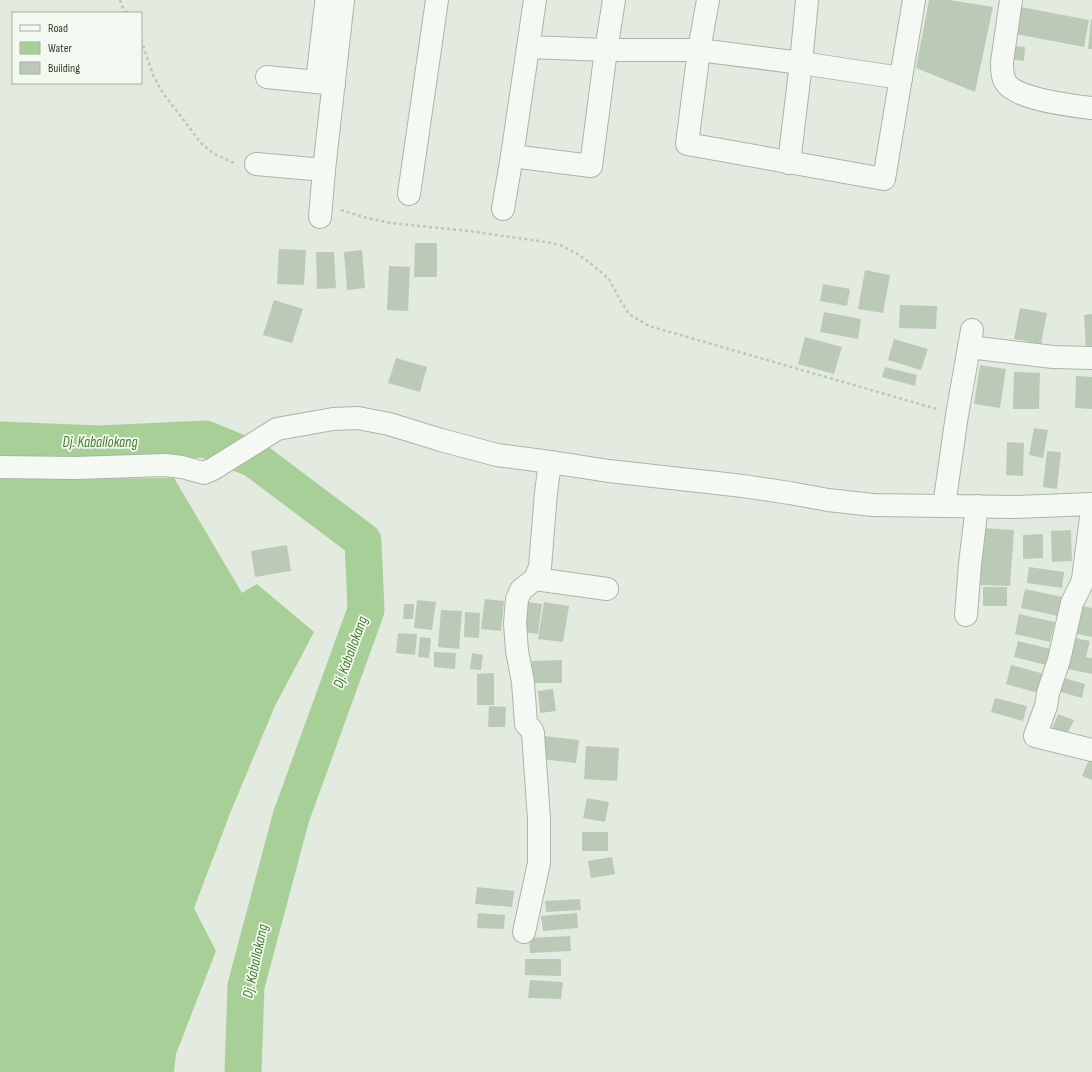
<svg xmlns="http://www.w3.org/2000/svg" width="1092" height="1072" viewBox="0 0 1092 1072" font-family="'Sofia Sans Condensed',sans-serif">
<rect width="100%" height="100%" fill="#e3ebe1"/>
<polygon fill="#a9cf98" points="0,473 62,479 174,478 242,593 257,584 314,632 275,706 231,811 194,908 216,951 176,1054 174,1072 0,1072"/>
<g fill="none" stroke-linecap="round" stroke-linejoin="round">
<polyline stroke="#a9cf98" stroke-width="37" points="0,440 100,444 205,439 254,459 363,541 366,610 291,817 246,986 243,1072"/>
</g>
<g fill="#bbc9b7">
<polygon points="929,0 949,0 993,7 975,92 916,68"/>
<polygon points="1016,6 1089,20 1084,47 1011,33"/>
<polygon points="1091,19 1092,19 1092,49 1088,49"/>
<polygon points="1009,45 1025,47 1024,61 1007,59"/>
<polygon points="415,243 437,243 437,277 414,277"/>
<polygon points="279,249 306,250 304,285 277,284"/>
<polygon points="362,250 365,288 347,290 344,252"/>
<polygon points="316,252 334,252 336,288 317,289"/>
<polygon points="389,266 410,267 408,311 387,310"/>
<polygon points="865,270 890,275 883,313 858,309"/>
<polygon points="823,284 850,289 847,306 820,301"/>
<polygon points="274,300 303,309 292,343 263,335"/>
<polygon points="900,305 937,306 936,329 899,328"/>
<polygon points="1020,308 1047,313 1041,344 1014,339"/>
<polygon points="824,312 861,319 858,339 820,332"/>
<polygon points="1092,314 1092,350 1086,351 1084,315"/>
<polygon points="805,337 842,347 834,374 798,364"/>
<polygon points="894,339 928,349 921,370 888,360"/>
<polygon points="396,358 427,367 420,392 388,383"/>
<polygon points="980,365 1006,369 1000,408 974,404"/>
<polygon points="885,367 917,375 915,386 882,377"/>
<polygon points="1014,372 1040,373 1039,409 1013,409"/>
<polygon points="1076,376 1092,377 1092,409 1075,408"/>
<polygon points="1034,428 1048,430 1043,458 1029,455"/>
<polygon points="1007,442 1024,443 1023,476 1006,475"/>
<polygon points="1047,451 1061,452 1057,489 1043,487"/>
<polygon points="982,528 1014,530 1010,586 979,585"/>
<polygon points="1071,530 1072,561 1052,562 1051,531"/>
<polygon points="1043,534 1043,558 1023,559 1023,535"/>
<polygon points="287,545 291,571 255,577 251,551"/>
<polygon points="1029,567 1064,572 1062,588 1027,583"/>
<rect x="983" y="587" width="24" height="19"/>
<polygon points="1025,589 1062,597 1058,616 1021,608"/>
<polygon points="485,599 504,601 501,631 481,629"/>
<polygon points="417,600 436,602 432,630 414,628"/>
<polygon points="521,601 542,604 538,634 517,631"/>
<polygon points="544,602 569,606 563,642 538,639"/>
<polygon points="404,604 414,604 413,619 403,619"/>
<polygon points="1074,604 1092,608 1092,637 1068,632"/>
<polygon points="441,610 462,611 459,649 438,647"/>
<polygon points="465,612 480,613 479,638 464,637"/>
<polygon points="1019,614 1055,622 1050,642 1015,634"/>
<polygon points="398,633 417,634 415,655 396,653"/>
<polygon points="420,637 431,638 429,658 418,657"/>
<polygon points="1069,637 1090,641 1086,657 1092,658 1092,674 1063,668"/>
<polygon points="1018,641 1051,649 1046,665 1014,657"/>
<polygon points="434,652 456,653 455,669 434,667"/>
<polygon points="472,653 483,655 481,670 470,669"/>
<polygon points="562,660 562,683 532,683 532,661"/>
<polygon points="1011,665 1044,674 1038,693 1006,684"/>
<polygon points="494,673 494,705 477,705 477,674"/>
<polygon points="1057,676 1085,684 1082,698 1053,690"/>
<polygon points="553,689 556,711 540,713 538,691"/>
<polygon points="995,698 1027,706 1023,721 991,712"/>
<polygon points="489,706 506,707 505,727 488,727"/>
<polygon points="1058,714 1074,720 1066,737 1051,731"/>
<polygon points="544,736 579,740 576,763 541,759"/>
<polygon points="586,746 619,748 617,781 584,779"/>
<polygon points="1092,752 1092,780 1082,776"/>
<polygon points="587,798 609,802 605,822 583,818"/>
<rect x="582" y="832" width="26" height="19"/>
<polygon points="612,857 615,874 591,878 588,861"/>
<polygon points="477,887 514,891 512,907 475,904"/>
<polygon points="580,899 581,910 546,912 545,901"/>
<polygon points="478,913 505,915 504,929 477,928"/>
<polygon points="577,913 578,928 543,931 541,916"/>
<polygon points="570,936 571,951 530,953 529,938"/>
<polygon points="525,959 561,959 561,976 525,975"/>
<polygon points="530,980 563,982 561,999 528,998"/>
</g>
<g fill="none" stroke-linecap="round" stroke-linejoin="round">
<defs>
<g id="minor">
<polyline points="327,0 326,4 317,82 334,84"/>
<polyline points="614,0 606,50 699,50 801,63 901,78"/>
<polyline points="708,0 699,50 687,144 884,179 914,0"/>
<path d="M1011,0L1002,62C1002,69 1002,77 1006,83C1016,99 1073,106 1092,108"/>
<polyline points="528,47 606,50 591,166 512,156 535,0"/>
<polyline points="267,77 317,82"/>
<polyline points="789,163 801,63 807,0"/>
<polyline points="256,164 324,170"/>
<polyline points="409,194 437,0"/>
<polyline points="503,209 512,156"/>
<polyline points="320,217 324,170 343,0"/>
<polyline points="969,347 1053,357 1092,358"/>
<polyline points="0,467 76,468 165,465 182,467 204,473 213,469 277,429 333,419 358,418 389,424 441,440 497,455 550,462 609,471 743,486 790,493 828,500 873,505 1013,507 1092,504"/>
<polyline points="944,506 957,415 972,330"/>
<polyline points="1092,510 1083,579 1081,585 1072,603 1059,660 1048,693 1046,706 1035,736 1092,750"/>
<polyline points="535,579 607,589"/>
<polyline points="966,615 970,564 977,506"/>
<polyline points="524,932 539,863 539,819 533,733 531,729 526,724 523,682 517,651 515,623 517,599 521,590 535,579 540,567 546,493 550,462"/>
</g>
</defs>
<use href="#minor" stroke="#a9b6a5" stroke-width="24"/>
<g stroke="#bdc7bb" stroke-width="2.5" stroke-dasharray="3 3" stroke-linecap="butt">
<polyline points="120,0 122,6 127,13"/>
<polyline points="141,40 154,77 163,93 176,110 201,143 213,153 236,164"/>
<polyline points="341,210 363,217 391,223 469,231 546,242 560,245 576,253 589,262 609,279 620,300 629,314 649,326 937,409"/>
</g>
<use href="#minor" stroke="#f5f9f4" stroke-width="22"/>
</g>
<g text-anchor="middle" stroke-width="3.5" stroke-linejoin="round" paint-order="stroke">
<g font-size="15" font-style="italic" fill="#437d2d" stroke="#f3f8f1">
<text x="100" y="447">Dj. Kaballokang</text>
<text transform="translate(350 652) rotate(-70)" y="5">Dj. Kaballokang</text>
<text transform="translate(255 961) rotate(-78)" y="5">Dj. Kaballokang</text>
</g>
</g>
<rect x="12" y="12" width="130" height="72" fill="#f3f8f1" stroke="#a4b0a0"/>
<rect x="20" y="25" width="20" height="6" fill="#f5f9f4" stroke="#a4b0a0"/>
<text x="48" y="32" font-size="12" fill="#2d4527">Road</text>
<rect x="20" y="42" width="20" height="12" fill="#a9cf98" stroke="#a4b0a0"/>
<text x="48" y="52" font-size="12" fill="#2d4527">Water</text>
<rect x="20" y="62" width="20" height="12" fill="#bbc9b7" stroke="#a4b0a0"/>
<text x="48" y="72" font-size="12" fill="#2d4527">Building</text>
</svg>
